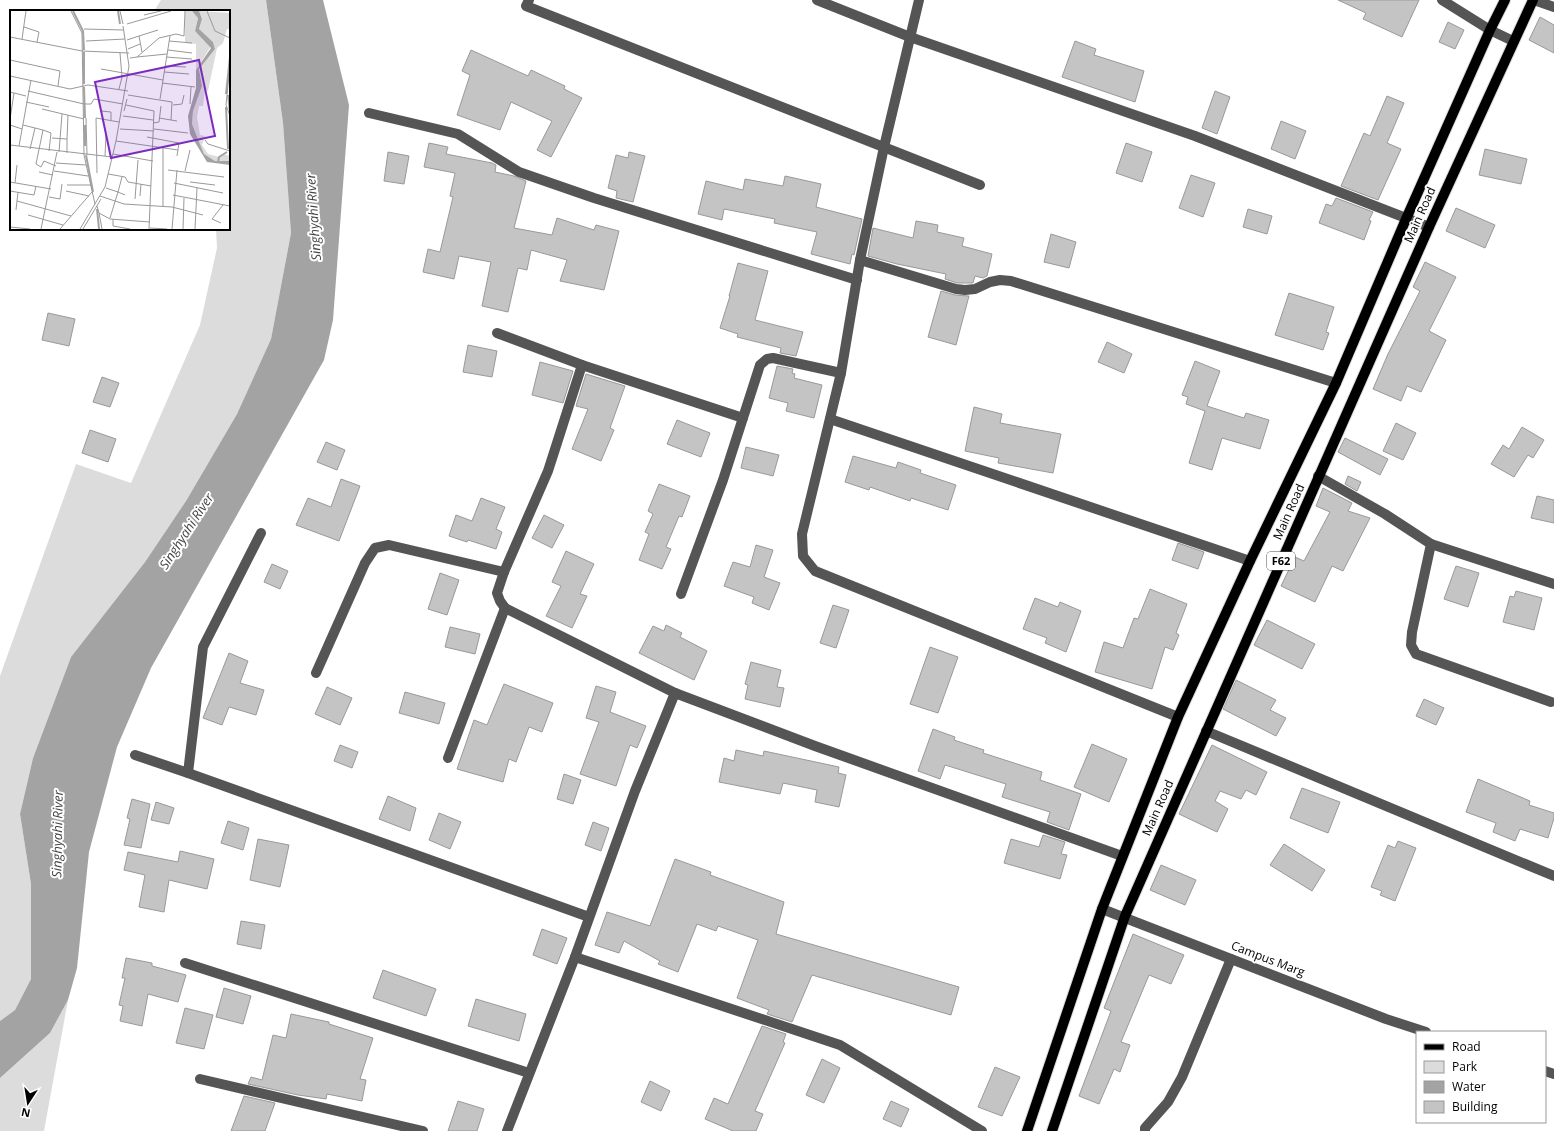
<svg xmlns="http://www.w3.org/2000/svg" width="1554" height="1131" viewBox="0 0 1554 1131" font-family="'Open Sans',sans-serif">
<rect width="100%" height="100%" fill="#fff"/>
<g fill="#dcdcdc">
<polygon points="161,0 266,0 283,123 291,233 271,339 237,414 186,501 145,562 71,657 33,758 20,814 31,884 31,979 15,1010 0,1021 0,676 76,464 131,483 200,325 217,248 216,229 229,229 229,11 154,11"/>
<polygon points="68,1000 44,1131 0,1131 0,1078 50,1033"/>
</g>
<polygon fill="#a3a3a3" points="266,0 323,0 349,105 333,320 324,360 151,668 117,747 89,852 77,968 68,1000 50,1033 0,1078 0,1021 15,1010 31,979 31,884 20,814 33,758 71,657 145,562 186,501 237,414 271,339 291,233 283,123"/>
<g fill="#c4c4c4" stroke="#999">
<polygon points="1338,0 1419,0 1402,37 1363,19 1366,13"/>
<polygon points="1540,17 1554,25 1554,53 1529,40"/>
<polygon points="1448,22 1464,30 1455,49 1439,42"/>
<polygon points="1075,41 1096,49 1094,55 1144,71 1135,102 1062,77"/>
<polygon points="471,50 528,76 531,70 565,86 564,89 582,98 551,157 537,150 552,121 511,102 500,130 457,115 470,75 462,71"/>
<polygon points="1215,91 1230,97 1217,134 1202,128"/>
<polygon points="1387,96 1404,103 1387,143 1401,149 1378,200 1341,186 1364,133 1370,136"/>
<polygon points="1281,121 1306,131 1295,159 1271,149"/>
<polygon points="429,143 448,147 446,154 492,163 496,165 495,172 514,176 526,181 514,228 552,235 557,218 594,230 596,225 619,231 604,290 560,281 567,260 531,250 527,270 518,268 508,312 482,306 491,262 459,256 454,279 423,272 428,249 440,252 453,197 450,196 455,173 424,167"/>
<polygon points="1126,143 1152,152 1142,182 1116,173"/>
<polygon points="1485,149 1527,159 1521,184 1479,175"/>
<polygon points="388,152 409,156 404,184 384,181"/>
<polygon points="629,152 645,156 633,202 616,198 617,191 608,188 616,155 628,158"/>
<polygon points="1191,175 1215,183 1203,217 1179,208"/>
<polygon points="785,176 821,184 816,207 862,219 854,255 852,254 850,264 811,254 817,232 774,223 775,219 724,209 722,220 698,214 706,181 743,190 745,179 783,186"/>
<polygon points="1336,198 1373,212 1369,220 1371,221 1364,240 1319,223 1326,204 1332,206"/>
<polygon points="1456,208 1495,225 1485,248 1446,231"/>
<polygon points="1248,209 1272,216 1267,234 1243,227"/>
<polygon points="916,221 938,225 937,232 964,238 962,246 992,254 987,276 983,278 975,276 973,283 957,283 945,279 946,274 897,264 868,256 873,228 913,238"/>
<polygon points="1051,234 1076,242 1069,268 1044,262"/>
<polygon points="1425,262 1456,277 1429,331 1446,340 1421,392 1407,386 1401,401 1373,389 1388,354 1420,291 1413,287"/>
<polygon points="738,263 768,271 755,320 803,332 796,356 780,353 781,348 737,337 738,334 720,328 730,296 729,296"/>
<polygon points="941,291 955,295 969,296 956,345 928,337"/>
<polygon points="1289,293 1334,307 1326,332 1329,333 1323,350 1275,335"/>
<polygon points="48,313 75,319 69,346 42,340"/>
<polygon points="1107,342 1132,354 1124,373 1098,362"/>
<polygon points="468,345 497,351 492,377 463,372"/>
<polygon points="1195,361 1220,371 1207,406 1244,418 1246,413 1269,420 1260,449 1222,438 1212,470 1189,463 1205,411 1186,404 1188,397 1182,395"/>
<polygon points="540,362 573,371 563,403 532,395"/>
<polygon points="777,366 793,369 792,373 795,374 794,378 822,385 814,418 786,411 788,403 769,398"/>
<polygon points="586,374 625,386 610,428 614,430 601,461 572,449 588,409 576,406"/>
<polygon points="102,377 119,383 110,407 93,402"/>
<polygon points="974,407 1002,414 1000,423 1061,434 1053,473 998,463 999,458 965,451"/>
<polygon points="677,420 710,433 701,457 667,444"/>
<polygon points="1396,423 1416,433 1403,460 1383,451"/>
<polygon points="1522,427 1544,440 1533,458 1528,455 1514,477 1491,464 1503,445 1509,449"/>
<polygon points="90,430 116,439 108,462 82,453"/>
<polygon points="1345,438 1388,459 1380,475 1338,452"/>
<polygon points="326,442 345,450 337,470 317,462"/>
<polygon points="746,447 779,455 773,476 741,468"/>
<polygon points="853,456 896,468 898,462 921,470 920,473 956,485 948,510 911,498 910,501 870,487 869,490 845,482"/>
<polygon points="1348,476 1361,482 1357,491 1345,484"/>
<polygon points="341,479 360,486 339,541 296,525 308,498 331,507"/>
<polygon points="659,484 690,496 682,517 679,516 666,547 671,549 662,569 639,560 649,534 645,532 653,514 648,511"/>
<polygon points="1323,488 1352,503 1348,511 1370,518 1343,571 1332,566 1315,602 1281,586 1295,557 1304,561 1330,512 1316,506"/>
<polygon points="1537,496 1554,500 1554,523 1531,518"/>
<polygon points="481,498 505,507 496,529 502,532 496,549 468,540 467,542 449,536 456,515 472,521"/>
<polygon points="544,515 564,525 552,548 532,538"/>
<polygon points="1178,543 1204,552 1198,569 1172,560"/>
<polygon points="756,545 773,550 764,577 780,583 769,610 752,603 754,597 724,586 733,562 750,567"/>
<polygon points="566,551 594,564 580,594 587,596 572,628 546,616 561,586 552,582"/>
<polygon points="272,564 288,571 280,589 264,582"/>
<polygon points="1456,566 1479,573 1468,607 1444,599"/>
<polygon points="440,573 459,580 447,615 428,609"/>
<polygon points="1150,589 1187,604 1176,633 1179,635 1173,650 1165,647 1152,689 1095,672 1104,642 1123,648 1134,618 1138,619"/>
<polygon points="1516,591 1542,598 1534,630 1503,622 1510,596 1514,597"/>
<polygon points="1035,598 1058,607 1060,602 1081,611 1066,652 1045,643 1047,638 1023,629"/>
<polygon points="833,605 849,610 836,648 820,643"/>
<polygon points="1267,620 1315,644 1302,669 1254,645"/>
<polygon points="666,625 682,633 680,637 707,651 694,680 639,653 653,626 664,631"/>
<polygon points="450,627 480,634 475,654 445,647"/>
<polygon points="930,647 958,657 938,713 910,704"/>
<polygon points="229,653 248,661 240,683 264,690 256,715 229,707 222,725 203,718"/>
<polygon points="751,662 781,670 777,687 784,688 780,707 745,699 748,685 745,684"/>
<polygon points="1236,680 1276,700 1270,710 1286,718 1276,736 1223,709"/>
<polygon points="504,684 553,703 542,732 529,727 516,762 509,759 503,782 457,769 474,720 487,725"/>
<polygon points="596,686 616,692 610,712 646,726 637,748 630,745 616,786 580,774 599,722 586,718"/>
<polygon points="327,687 352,698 340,725 315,714"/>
<polygon points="405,692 445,703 439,724 399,713"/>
<polygon points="1424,699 1444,708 1436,725 1416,716"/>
<polygon points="933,729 955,737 954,740 984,750 983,753 1042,772 1040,780 1081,794 1069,830 1047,822 1050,812 1002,797 1006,784 945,765 940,779 918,771"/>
<polygon points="1092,744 1127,759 1109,802 1074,787"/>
<polygon points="340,745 358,752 352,768 334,761"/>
<polygon points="1212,745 1267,772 1256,795 1246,790 1241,799 1220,791 1215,801 1228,809 1217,832 1179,814"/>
<polygon points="736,750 763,756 764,751 839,767 838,773 846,775 839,807 815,802 817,790 783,783 780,794 719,782 724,758 734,761"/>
<polygon points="564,774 581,780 573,804 557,799"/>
<polygon points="1478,779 1530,801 1529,805 1554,813 1554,818 1548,838 1520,829 1515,841 1493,832 1496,823 1466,812"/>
<polygon points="1302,788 1340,802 1328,833 1290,818"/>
<polygon points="388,796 416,808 410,831 379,819"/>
<polygon points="132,799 150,804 141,848 124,845 130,819 127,818"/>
<polygon points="156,802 174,808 169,824 151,820"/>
<polygon points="439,813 461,822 450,849 429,840"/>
<polygon points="228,821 249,828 243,850 221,843"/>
<polygon points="593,822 609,828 601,851 585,845"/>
<polygon points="1043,835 1065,842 1061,854 1067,855 1060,879 1004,863 1011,839 1039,847"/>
<polygon points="258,839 289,845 280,887 250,880"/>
<polygon points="1398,841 1416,848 1395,901 1380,895 1382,891 1371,887 1388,845 1395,848"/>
<polygon points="1284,844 1325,870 1312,891 1270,865"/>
<polygon points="180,851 214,859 207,889 169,880 164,912 139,907 145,875 124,870 128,852 178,862"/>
<polygon points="675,859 711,872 710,875 784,902 776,934 959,987 951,1015 812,975 792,1022 767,1014 769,1010 737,998 758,940 718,926 716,931 697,924 678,972 658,964 660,961 624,941 619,953 595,945 607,912 650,926"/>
<polygon points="1161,865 1196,880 1185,905 1150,890"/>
<polygon points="241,921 265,925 261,949 237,944"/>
<polygon points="542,929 567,938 557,964 533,955"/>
<polygon points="1133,934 1184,955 1171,984 1149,975 1121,1042 1130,1045 1120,1072 1114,1069 1099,1104 1079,1096 1111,1011 1104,1008"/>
<polygon points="126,958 152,963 152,966 186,975 178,1002 148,994 142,1026 120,1021 123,1006 119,1005 125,978 122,978"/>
<polygon points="383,970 436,989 426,1016 373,998"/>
<polygon points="224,988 251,996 243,1024 216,1017"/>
<polygon points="476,999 526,1014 519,1041 468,1026"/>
<polygon points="185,1008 213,1015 204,1049 176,1043"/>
<polygon points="291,1014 329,1022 329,1024 373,1038 360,1079 366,1080 362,1101 327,1094 326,1099 298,1095 248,1084 251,1077 262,1080 273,1035 286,1038"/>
<polygon points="762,1026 786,1034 783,1042 785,1043 755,1111 763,1114 756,1131 733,1131 705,1119 714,1098 728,1104"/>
<polygon points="822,1059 840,1068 824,1103 806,1095"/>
<polygon points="995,1067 1020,1077 1002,1116 978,1107"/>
<polygon points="650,1081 670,1091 661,1111 641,1102"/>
<polygon points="244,1096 275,1103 265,1131 231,1131"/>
<polygon points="458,1101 484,1109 477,1131 448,1131"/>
<polygon points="891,1101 909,1109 901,1127 883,1119"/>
</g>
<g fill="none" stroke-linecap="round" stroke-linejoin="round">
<defs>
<g id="major">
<polyline points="1027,1131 1102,909 1178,717 1250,561 1336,383 1406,219 1490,30 1505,0"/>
<polyline points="1052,1131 1125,916 1429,227 1533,0"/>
</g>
</defs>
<use href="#major" stroke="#dbdbdb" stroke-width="12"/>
<g stroke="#555" stroke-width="10">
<polyline points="529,0 526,6 980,185"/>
<polyline points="817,0 910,37 1195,136 1429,227"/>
<polyline points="919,0 884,147 860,260 841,373 802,534 803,556 815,571 1178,717"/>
<polyline points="1442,0 1490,30 1513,41"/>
<polyline points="1534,0 1554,7"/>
<polyline points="369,113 458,134 519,172 594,198 857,280"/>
<polyline points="860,260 956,289 965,290 975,289 990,282 1000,280 1011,281 1336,383"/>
<polyline points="497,333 582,365 743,418"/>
<polyline points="582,365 548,471 504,572 497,593 500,601 505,608 675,693 815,746 1122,856"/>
<polyline points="830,419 1250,561"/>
<polyline points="1318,476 1385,514 1431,544 1554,584"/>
<polyline points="1431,544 1412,632 1411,645 1416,654 1551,702"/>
<polyline points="681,594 723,480 760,365 767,359 773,358 841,373"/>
<polyline points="316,673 365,563 375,548 389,545 504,572"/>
<polyline points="1206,731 1554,876"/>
<polyline points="135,755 188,773 589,917"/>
<polyline points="448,758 505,608"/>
<polyline points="188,773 203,647 261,533"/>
<polyline points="1102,909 1386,1019 1426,1032"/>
<polyline points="575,957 840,1045 982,1131"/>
<polyline points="185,963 529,1073"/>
<polyline points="1545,1071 1554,1074"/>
<polyline points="200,1079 423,1131"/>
<polyline points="507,1131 575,957 635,791 675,693"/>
<polyline points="1145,1131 1145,1128 1168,1102 1182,1077 1231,959"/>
</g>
<use href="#major" stroke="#000" stroke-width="10"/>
</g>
<g text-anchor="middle" stroke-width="4" stroke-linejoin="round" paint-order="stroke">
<rect fill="#fff" stroke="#4c4c4c" stroke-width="1" x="1267" y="552" width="28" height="18" rx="3"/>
<g font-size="11" font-weight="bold" fill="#000">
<text x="1281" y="565">F62</text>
</g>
<g font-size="12" fill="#000" stroke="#fff">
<text transform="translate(1420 215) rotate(-66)" y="4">Main Road</text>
<text transform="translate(1289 512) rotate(-66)" y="4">Main Road</text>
<text transform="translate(1158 808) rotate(-66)" y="4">Main Road</text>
<text transform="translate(1268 959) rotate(21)" y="4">Campus Marg</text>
</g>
<g font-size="13" font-style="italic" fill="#444" stroke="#fff">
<text transform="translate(313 217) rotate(-94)" y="5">Singhyahi River</text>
<text transform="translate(186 531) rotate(-57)" y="5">Singhyahi River</text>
<text transform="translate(57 834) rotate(-89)" y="5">Singhyahi River</text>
</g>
</g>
<g transform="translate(10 10)">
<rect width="220" height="220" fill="#fff"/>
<path d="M175,1H182L188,7L185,21L201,36L186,60V34L175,33ZM189,1L220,3V19H217L213,33L207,38L198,81L195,80L193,96H189L187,107L190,125L195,126L192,135L198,144L209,147L213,144L220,146V151H205L194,144L182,114L183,101L192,76L189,58L205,39L203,32L189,19L192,9Z" fill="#dcdcdc"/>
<path d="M182,1H189L192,9L189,19L203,32L205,39L189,59L192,76L183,101L182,114L194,144L205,151H220V155L197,152L180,124L178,106L186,78V60L201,38L185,21L188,8Z" fill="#a3a3a3"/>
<path fill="none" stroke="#a3a3a3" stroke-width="2" d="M63,1L73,21L74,40M108,1L110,14M74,42V74M74,77L75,108M216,84L220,47M218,85L220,102M216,97L218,139M75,136V115M76,145L83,182M208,152L209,147L217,142M87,199L89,219"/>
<path fill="none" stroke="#999" stroke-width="1" d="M61,1L72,23L74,145L85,194M110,1L113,14M197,1L205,21L220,28M134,5L151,1M117,14L161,1M14,17L29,22L27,32M74,19L114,20M129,26L148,20M0,27L72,41L119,43M12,29L16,1M117,30L129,26L132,42M76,31L115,29M159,31L182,33M118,39L130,34M158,40L182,43M127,47L157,44M156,47L182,49M120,48L127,47L149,28L166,24L174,26L175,1M0,50L50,61L48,76M220,55L216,95L220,106M155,56L176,57M91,59L153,70M154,62L179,64M0,66L60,79L78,75L118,81M152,73L185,77M109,79L112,67L110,43M18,81L74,94H81L84,89L113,94M0,82L16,86M118,85L162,92L161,110M150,89L160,26M16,92L39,97M180,94L181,77M116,95L144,101L139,219M163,95L172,94L174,85M32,99L74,109M91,101L101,102V110M114,101L117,89M113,106L143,110M76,108L77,145M149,108L167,111M0,109L4,83M143,113L149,112L151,96M0,115L12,119M13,115L33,120L26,154L31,157L34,151L46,156M110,119L144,121M144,119L178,123M33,120L41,123L39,141M137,127L169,133L167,146M42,128L57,129L58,105M57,129V143M195,130L198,134L220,141M106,131L168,140M0,135L102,147M9,136L21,70M153,138V197M20,139L25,118M49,142L52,104M103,144L143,151M95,146L96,125M46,153L76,155M158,160L214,167M44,161L78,166M175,161L180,140M29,162L43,165M87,163L86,108L109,112M98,164L115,167L118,172L141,176M0,172L41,179M180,172L205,175M5,173L7,155M164,173L213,183M57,175H81M96,178L108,182L112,167M0,181L24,185L26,176M56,181L79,186M163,185L220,196M90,186L114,194L162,197L193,205M130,186L131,174M39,187L50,189L52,174M125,189L128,150M7,191L61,206M87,196L89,203L100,209L140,212M6,200L8,182M89,203L92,219M18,205L53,215M100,208L108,182L115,185M103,209V216L120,219M211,213L202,209L213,195M0,217L20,219M140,218L157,219M31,219L47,142M50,219L82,182M70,219L95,177L106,131L119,56L113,16M73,219L91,189M162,219L167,160M173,219L174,188M185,219L187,178"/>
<path fill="#7b2cbf" fill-opacity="0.15" stroke="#7b2cbf" stroke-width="2" d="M189,50L205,126L101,148L85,72Z"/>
<rect width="220" height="220" fill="none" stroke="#000" stroke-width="2"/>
</g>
<rect x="1416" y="1031" width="130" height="92" fill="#ffffff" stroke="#999999"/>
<rect x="1424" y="1044" width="20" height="6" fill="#000000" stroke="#999999"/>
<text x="1452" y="1051" font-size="12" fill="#000000">Road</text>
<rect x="1424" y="1061" width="20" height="12" fill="#dcdcdc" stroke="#999999"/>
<text x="1452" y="1071" font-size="12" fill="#000000">Park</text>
<rect x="1424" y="1081" width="20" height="12" fill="#a3a3a3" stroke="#999999"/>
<text x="1452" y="1091" font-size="12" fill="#000000">Water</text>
<rect x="1424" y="1101" width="20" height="12" fill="#c4c4c4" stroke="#999999"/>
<text x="1452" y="1111" font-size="12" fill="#000000">Building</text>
<g transform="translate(28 1103) rotate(192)" stroke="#ffffff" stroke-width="3" paint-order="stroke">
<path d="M0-3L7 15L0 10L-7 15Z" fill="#000000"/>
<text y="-6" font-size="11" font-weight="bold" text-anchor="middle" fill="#000000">N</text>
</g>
</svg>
